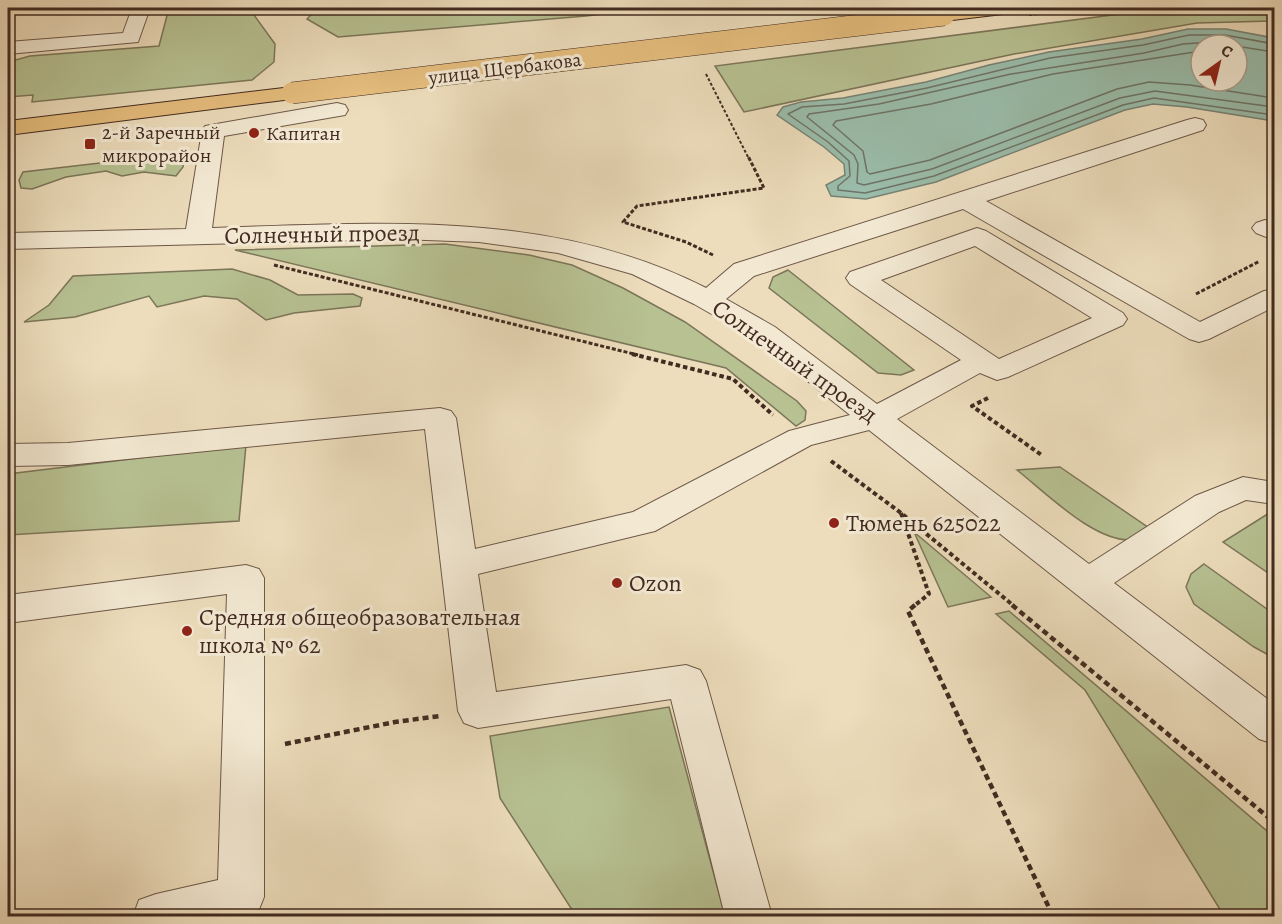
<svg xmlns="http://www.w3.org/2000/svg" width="1282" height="924" viewBox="0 0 1282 924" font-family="Alegreya,serif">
<rect width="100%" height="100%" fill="#edddbc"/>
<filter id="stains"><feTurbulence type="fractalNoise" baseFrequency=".00333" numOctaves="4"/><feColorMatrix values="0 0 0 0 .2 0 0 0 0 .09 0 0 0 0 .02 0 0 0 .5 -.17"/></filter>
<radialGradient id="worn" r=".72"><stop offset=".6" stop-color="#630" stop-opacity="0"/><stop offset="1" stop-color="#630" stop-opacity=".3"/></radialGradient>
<g fill="#b7c192" stroke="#7c765a" stroke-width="1.5">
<polygon points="169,8 249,8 275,44 274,62 252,80 32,102 33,95 8,97 8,62 30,56 159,46"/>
<polygon points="317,8 651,8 586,16 338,37 307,19"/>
<polygon points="1167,8 1274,8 1274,21 1197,23 1014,54 744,112 715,66"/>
<polygon points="185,153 183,167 176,176 144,172 122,176 106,171 66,177 32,189 21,188 19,180 23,172"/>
<polygon points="445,244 529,255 572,265 623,288 685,322 797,401 806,411 805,420 796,426 726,368 235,250"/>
<polygon points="232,269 270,280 298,295 353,294 362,298 360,306 294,313 266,320 237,299 204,296 157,307 149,296 75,317 24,322 49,305 73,276"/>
<polygon points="788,270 914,370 901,375 878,373 769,288 773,277"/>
<polygon points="246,445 239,521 8,535 8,474"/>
<path d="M1060,467L1152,530C1147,533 1141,538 1136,539C1099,547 1045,492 1017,470Z"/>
<polygon points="1274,510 1274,577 1223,542"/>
<polygon points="914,532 991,597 948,607"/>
<polygon points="1204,564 1274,614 1274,658 1254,647 1194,604 1186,587 1191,574"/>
<polygon points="1009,611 1274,837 1274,916 1224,916 1085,690 996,614"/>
<polygon points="669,707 725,916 576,916 500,798 490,736"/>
</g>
<path fill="#9abdab" stroke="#778374" stroke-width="1.5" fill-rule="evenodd" d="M1188,29H1226L1274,38V121L1187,107L1153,104L1125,110L936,182L866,199L831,196L826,185L845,175L844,164L824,147L777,115L783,107L801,102L843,98L926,82L989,65L1049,52L1142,39ZM1201,45H1237V81H1201Z"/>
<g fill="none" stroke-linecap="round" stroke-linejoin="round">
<g stroke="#6e7466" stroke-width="1.5">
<polyline points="1274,44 1225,35 1189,35 1143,45 1050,58 927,88 844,104 802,107 788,114 828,142 849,161 850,176 838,186 838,190 865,193 934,176 1123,105 1154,98 1274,115"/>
<polyline points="1201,51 1053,74 931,104 836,121 833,125 863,151 867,172 870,174 930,160 1117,89 1149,82 1190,85 1274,98"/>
<polyline points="1274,52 1211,42 1183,44 1144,53 1011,74 879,104 809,114 807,117 854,155 858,164 857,183 864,185 932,169 1120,98 1155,91 1274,107"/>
</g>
<defs>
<g id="minor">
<polygon points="132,8 150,8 138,42 8,54 8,42 123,33"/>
<path d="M337,103L345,105L348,110L345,115L224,136L212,228C379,223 552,209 706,288L734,264L1187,120L1195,118L1203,120L1206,125L1203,130L986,201L1200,322L1264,291L1274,289V307L1209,339L1199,342L1189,339L963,209L754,276L726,299L775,327L877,404L961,360L850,284L846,278L850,272L977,228L986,231L1123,313L1127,319L1123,325L1008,377L997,380L980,373L897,419L1089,564L1195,496L1243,477L1274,482V504L1246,500L1219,512L1114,583L1274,704V744L1259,739L869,430L811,445L655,531L478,574L496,692L686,665L700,670L706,681L772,916H725L671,699L478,728L464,723L458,711L425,429L68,465L8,466V444L68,443L440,408L451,411L456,418L475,549L633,512L789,431L850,415L755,339L694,304L632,274L558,253L479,242L400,239L8,249V233L186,229L202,131L205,126ZM975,246L1092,318L999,359L881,280Z"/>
<polygon points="1265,220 1274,223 1274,240 1256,233 1252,228 1256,223"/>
<polygon points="246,565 259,569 264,578 264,897 258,912 247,916 133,916 139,900 156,894 218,880 227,594 8,623 8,595"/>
</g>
<g id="major">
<polygon points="960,8 1012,8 1010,12 1003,14 944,21 937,19 935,15 937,11"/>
<polygon points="292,87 300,88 303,93 300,98 8,135 8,121"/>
</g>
</defs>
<use href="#minor" stroke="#6d5848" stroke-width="2"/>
<use href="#major" stroke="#422b21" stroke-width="2"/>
<g stroke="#422b21" stroke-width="2" stroke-dasharray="3 2" stroke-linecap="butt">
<polyline points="1029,15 1094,8"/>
<polyline points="706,74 748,157"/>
</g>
<g stroke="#422b21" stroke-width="3" stroke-dasharray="4 2" stroke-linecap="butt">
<polyline points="713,255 686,242 623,222 637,206 764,188 748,156"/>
<polyline points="274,265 638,355"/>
<polyline points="1196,294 1260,261"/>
</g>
<g stroke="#422b21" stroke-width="4" stroke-dasharray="4.5 3" stroke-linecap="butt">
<polyline points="632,354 733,379 773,415"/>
<polyline points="988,398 972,406 1043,456"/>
<polyline points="831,461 901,513 1014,606"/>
<polyline points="901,513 929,594 914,606"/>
</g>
<g stroke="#422b21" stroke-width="4.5" stroke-dasharray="6 4" stroke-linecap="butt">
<polyline points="915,605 908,611 1053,916"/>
<polyline points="1012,605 1274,822"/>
<polyline points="285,744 395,722 440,716"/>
</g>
<use href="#minor" fill="#f3e9d3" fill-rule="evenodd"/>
<use href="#major" fill="#e6be7e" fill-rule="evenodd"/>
<defs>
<polyline id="major-bridge" points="292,93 944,15"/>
</defs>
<use href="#major-bridge" stroke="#422b21" stroke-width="22" stroke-linecap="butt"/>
<use href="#major-bridge" stroke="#e6be7e" stroke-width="21"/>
</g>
<g fill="#8f2418" stroke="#f3e9d3" stroke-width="2">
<circle cx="254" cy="133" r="6"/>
<rect x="84" y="138" width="12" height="12" rx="3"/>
<circle cx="834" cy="523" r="6"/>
<circle cx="617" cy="583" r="6"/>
<circle cx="187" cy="631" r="6"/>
</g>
<g text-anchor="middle" stroke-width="6" stroke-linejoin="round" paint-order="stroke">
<g font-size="20" fill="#422b21" stroke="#f3e9d3">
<text transform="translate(505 68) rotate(-7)" y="7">улица Щербакова</text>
</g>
<g font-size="20" fill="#422b21" stroke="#f3e9d3" text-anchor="start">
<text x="102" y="139">2-й Заречный<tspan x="102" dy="23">микрорайон</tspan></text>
<text x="266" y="140">Капитан</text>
</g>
<g font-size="24" fill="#422b21" stroke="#f3e9d3">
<text transform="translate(322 234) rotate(-1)" y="8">Солнечный проезд</text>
<text transform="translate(795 361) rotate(35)" y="8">Солнечный проезд</text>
</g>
<g font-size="24" fill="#422b21" stroke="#f3e9d3" text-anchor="start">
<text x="846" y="531">Тюмень 625022</text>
<text x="629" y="591">Ozon</text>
<text x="199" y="625">Средняя общеобразовательная<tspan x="199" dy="28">школа № 62</tspan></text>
</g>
</g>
<rect width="1282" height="924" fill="none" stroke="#edddbc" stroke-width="30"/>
<rect x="9" y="9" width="1264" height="906" fill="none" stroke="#422b21" stroke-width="3"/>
<rect x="15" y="15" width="1252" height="894" fill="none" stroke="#422b21" stroke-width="1.5"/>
<g transform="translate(1219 63) rotate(34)"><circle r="28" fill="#f3e9d3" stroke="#ac9d8c" stroke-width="1.5"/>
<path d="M0-4.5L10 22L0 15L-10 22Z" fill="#8f2418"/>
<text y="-9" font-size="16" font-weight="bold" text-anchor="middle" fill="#422b21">С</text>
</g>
<rect width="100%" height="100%" filter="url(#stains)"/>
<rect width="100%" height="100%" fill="url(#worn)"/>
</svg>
